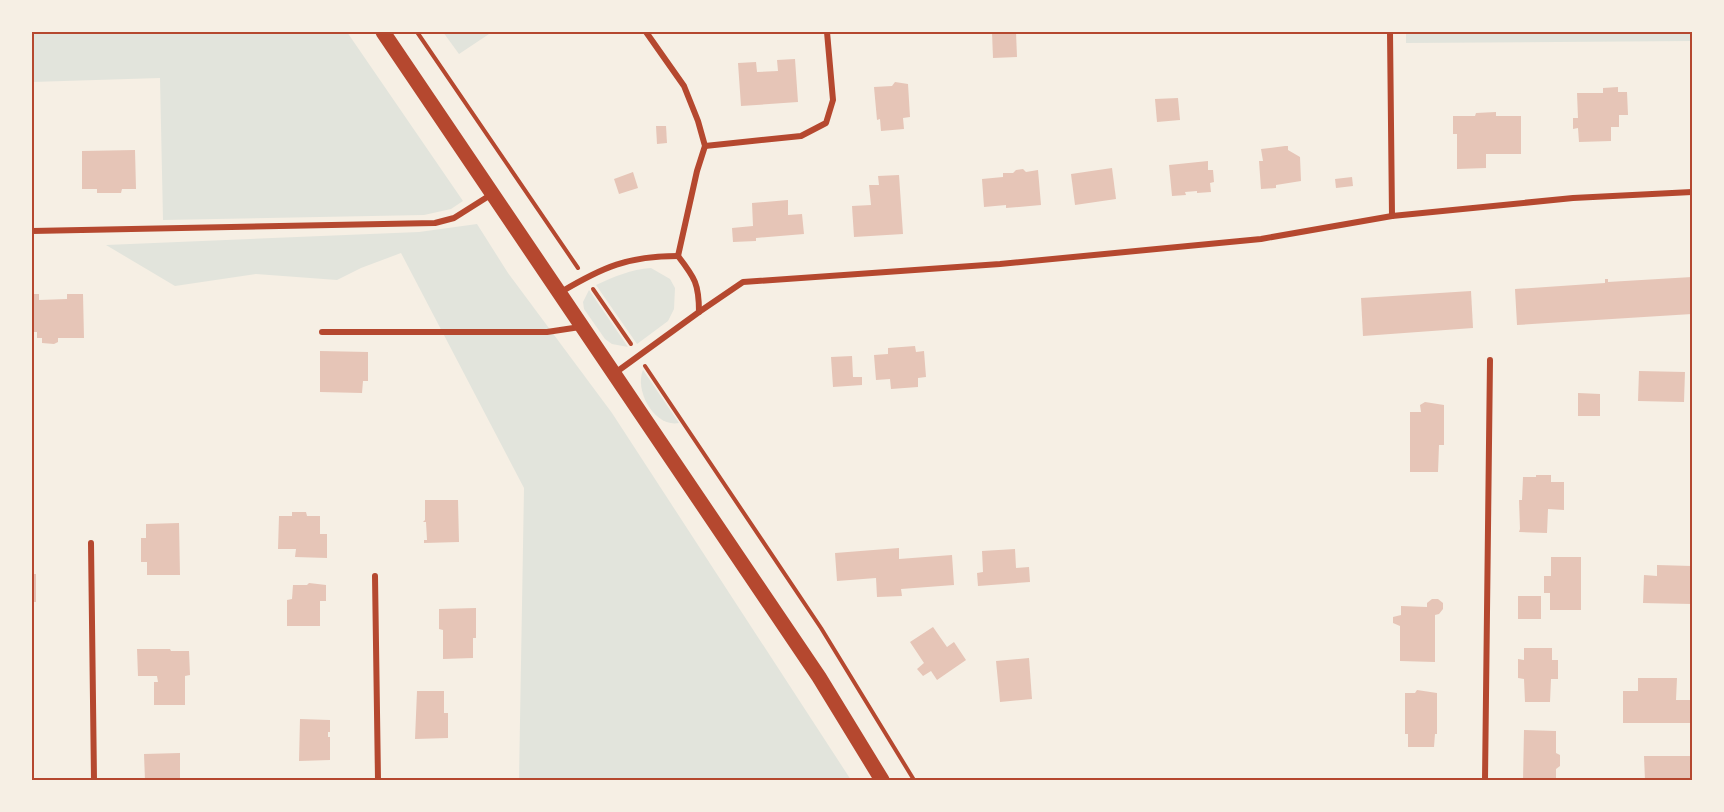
<svg xmlns="http://www.w3.org/2000/svg" width="1724" height="812" viewBox="0 0 1724 812" font-family="'Fira Sans Condensed',sans-serif">
<rect width="100%" height="100%" fill="#f6efe4"/>
<g fill="#e2e4dc">
<polygon points="32,32 347,32 463,201 451,209 424,215 163,220 160,78 32,82"/>
<polygon points="443,32 492,32 459,54"/>
<polygon points="1406,32 1692,32 1692,41 1406,43"/>
<polygon points="477,224 508,273 612,413 851,780 519,780 524,488 401,253 361,268 337,280 256,274 175,286 106,245 419,232"/>
<path d="M651,268L670,279L675,288L674,309L668,321L637,344L596,285C614,277 631,269 651,268Z"/>
<polygon points="589,290 628,347 612,344 605,339 584,309 583,302"/>
<path d="M643,370L679,423C655,428 634,391 643,370Z"/>
</g>
<g fill="#e6c5b7">
<polygon points="992,32 1016,32 1017,57 993,58"/>
<polygon points="795,59 798,102 741,106 738,63 756,62 757,72 778,71 777,60"/>
<polygon points="895,82 908,84 910,117 903,118 904,129 881,131 880,119 877,120 874,87 892,86"/>
<polygon points="1618,87 1618,92 1627,92 1628,115 1619,115 1619,127 1611,127 1611,141 1579,142 1578,128 1573,129 1573,118 1578,118 1577,93 1603,93 1603,88"/>
<polygon points="1178,98 1180,120 1157,122 1155,99"/>
<polygon points="1496,112 1496,116 1521,116 1521,154 1486,154 1486,168 1457,169 1457,134 1453,134 1453,116 1475,116 1476,113"/>
<polygon points="656,126 666,126 667,143 657,144"/>
<polygon points="1285,146 1288,146 1288,150 1300,157 1301,181 1276,185 1276,188 1261,189 1259,161 1263,161 1261,149"/>
<polygon points="135,150 136,189 122,189 121,193 97,193 97,189 82,189 82,151"/>
<polygon points="1208,161 1208,170 1213,170 1214,182 1210,183 1211,192 1197,193 1197,191 1185,192 1186,195 1172,196 1169,165"/>
<polygon points="1112,168 1116,199 1075,205 1071,174"/>
<polygon points="1023,169 1026,172 1038,170 1041,205 1006,208 1006,205 984,207 982,179 1003,177 1003,173 1013,173 1016,170"/>
<polygon points="633,172 638,188 619,194 614,179"/>
<polygon points="899,175 903,234 854,237 852,206 871,205 869,185 879,185 878,176"/>
<polygon points="1352,177 1353,186 1336,188 1335,179"/>
<polygon points="788,200 788,215 802,214 804,234 756,238 756,241 733,242 732,228 753,226 752,203"/>
<polygon points="1692,277 1692,314 1517,325 1515,289 1605,283 1605,279 1608,279 1608,282"/>
<polygon points="1471,291 1473,328 1363,336 1361,298"/>
<polygon points="32,294 39,294 39,300 67,299 67,294 83,294 84,338 58,338 58,342 54,344 42,343 42,338 37,338 37,332 32,332"/>
<polygon points="915,346 916,352 924,351 926,377 918,378 918,387 891,389 890,379 876,380 874,355 888,354 888,348"/>
<polygon points="320,351 368,352 368,381 363,381 362,393 320,392"/>
<polygon points="852,356 853,377 862,377 862,385 833,387 831,357"/>
<polygon points="1639,371 1685,372 1684,402 1638,401"/>
<polygon points="1578,393 1600,394 1600,416 1578,416"/>
<polygon points="1425,402 1444,405 1444,445 1439,445 1438,472 1410,472 1410,412 1421,412 1420,405"/>
<polygon points="1536,475 1551,475 1551,482 1564,482 1564,510 1548,509 1547,533 1519,532 1520,529 1519,500 1522,500 1523,477 1536,477"/>
<polygon points="425,500 458,500 459,542 424,543 424,540 427,540 426,522 423,522 425,520"/>
<polygon points="292,512 306,512 307,516 320,516 320,534 327,534 327,558 295,557 296,549 278,549 279,516 292,516"/>
<polygon points="179,523 180,575 147,575 147,562 141,562 141,538 146,538 146,524"/>
<polygon points="899,548 899,559 952,555 954,585 901,589 902,596 877,597 876,578 837,581 835,553"/>
<polygon points="1015,549 1016,568 1029,567 1030,582 978,586 977,573 983,572 982,551"/>
<polygon points="1551,557 1581,557 1581,610 1550,610 1550,593 1544,593 1544,576 1551,576"/>
<polygon points="1657,565 1692,566 1692,604 1643,603 1644,575 1657,576"/>
<rect x="32" y="574" width="4" height="28"/>
<polygon points="309,583 326,585 326,601 320,601 320,626 287,626 287,600 292,599 293,585 307,585"/>
<rect x="1518" y="596" width="23" height="23"/>
<polygon points="1432,599 1438,599 1443,603 1443,609 1439,614 1435,615 1435,662 1400,661 1400,626 1393,623 1393,617 1401,615 1401,606 1427,607 1427,603"/>
<polygon points="476,608 476,638 473,638 473,658 443,659 443,630 439,629 439,609"/>
<polygon points="933,627 947,647 954,642 966,660 937,680 931,671 923,676 917,669 924,663 910,642"/>
<polygon points="1524,648 1552,648 1552,660 1558,660 1558,679 1551,679 1550,702 1525,702 1524,679 1518,678 1518,659 1524,660"/>
<polygon points="137,649 170,649 171,651 189,651 190,675 185,676 185,705 154,705 154,682 158,682 157,676 138,676"/>
<polygon points="1029,658 1032,699 1000,702 996,661"/>
<polygon points="1638,678 1677,678 1676,700 1692,700 1692,723 1623,723 1623,691 1638,691"/>
<polygon points="1417,690 1437,693 1437,734 1435,734 1434,747 1408,747 1408,734 1405,734 1405,693 1415,693"/>
<polygon points="417,691 444,691 444,713 448,713 448,738 415,739"/>
<polygon points="300,719 330,720 330,732 328,732 328,737 330,737 330,760 299,761"/>
<polygon points="1524,730 1556,731 1556,753 1560,755 1560,766 1556,769 1556,780 1523,780"/>
<polygon points="180,753 180,780 145,780 144,754"/>
<polygon points="1644,756 1691,756 1691,780 1645,780"/>
</g>
<g fill="none" stroke-linecap="round" stroke-linejoin="round">
<g stroke="#b5482f" stroke-width="4">
<polyline points="417,32 578,268"/>
<polyline points="593,289 631,344"/>
<polyline points="645,366 821,628 914,780"/>
</g>
<g stroke="#b5482f" stroke-width="6">
<polyline points="646,32 684,86 698,121 705,146 697,171 678,256"/>
<polyline points="1390,32 1392,216"/>
<polyline points="705,146 801,136 826,123 833,100 827,32"/>
<polyline points="32,231 435,223 454,218 492,194"/>
<path d="M678,256C695,278 699,284 699,312"/>
<path d="M561,292C603,267 628,256 678,256"/>
<polyline points="322,332 547,332 580,327"/>
<polyline points="615,373 699,312 743,282 1000,264 1261,239 1392,216 1573,198 1692,192"/>
<polyline points="91,543 94,780"/>
<polyline points="375,576 378,780"/>
<polyline points="1485,780 1490,360"/>
</g>
<polyline stroke="#b5482f" stroke-width="15" points="383,32 819,677 882,780"/>
</g>
<rect width="1724" height="812" fill="none" stroke="#f6efe4" stroke-width="66"/>
<rect x="33" y="33" width="1658" height="746" fill="none" stroke="#b5482f" stroke-width="2"/>
</svg>
